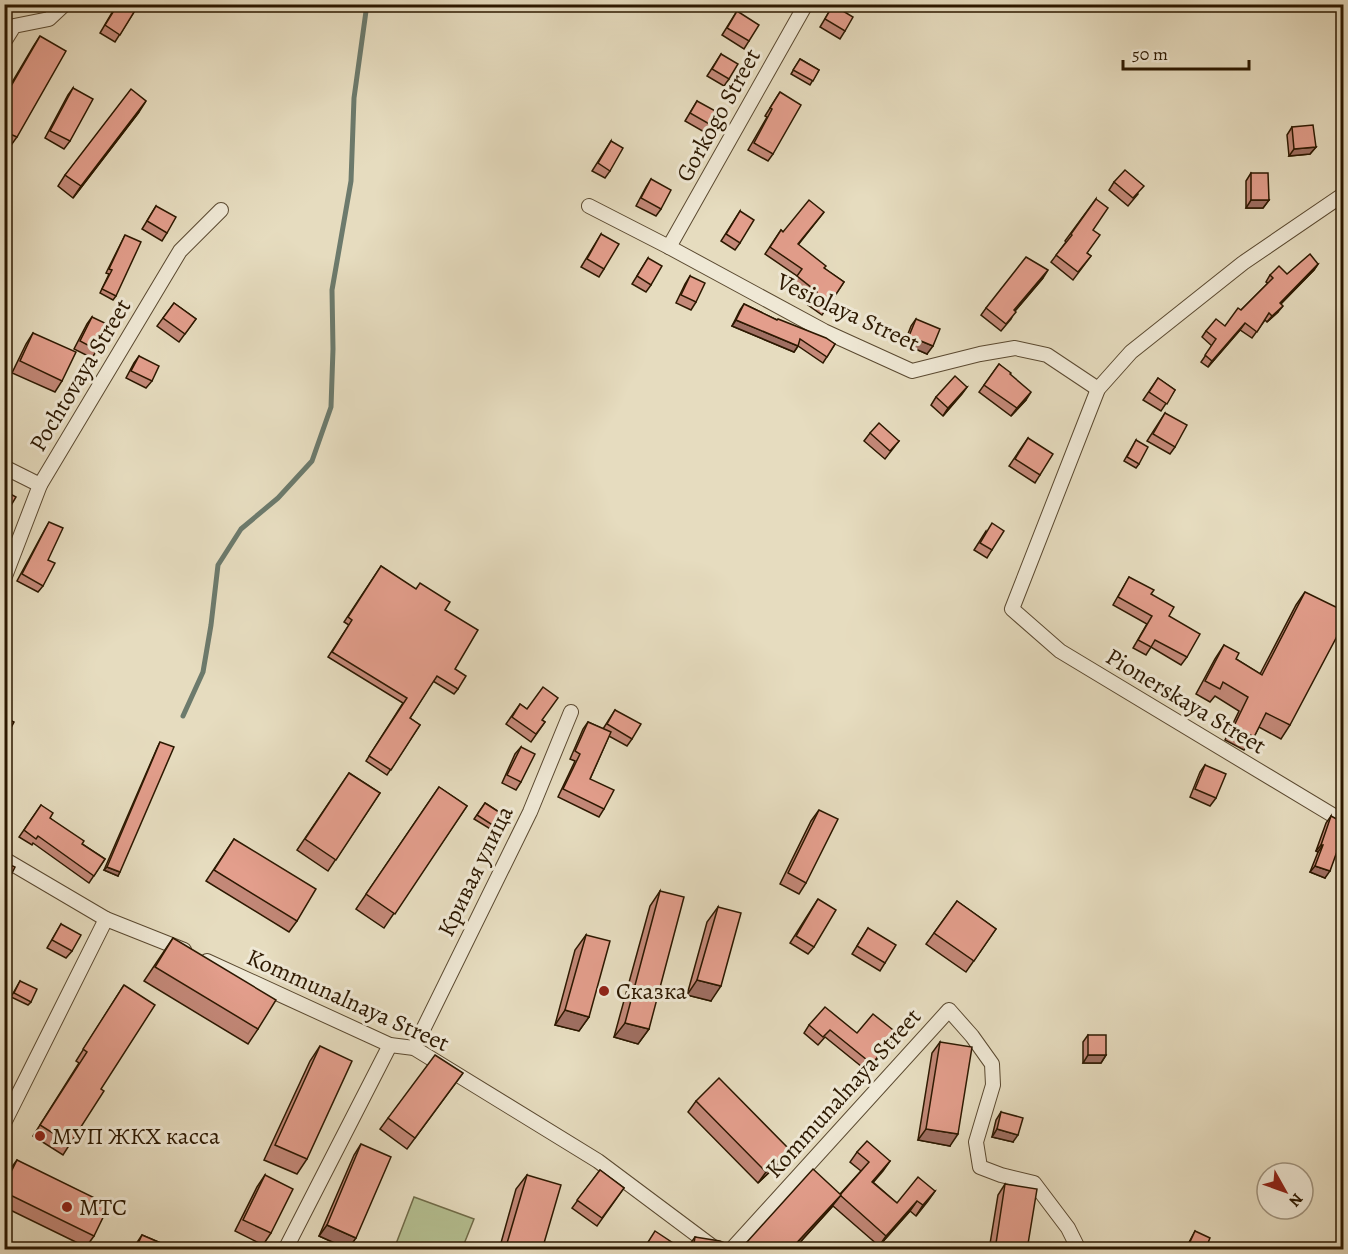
<svg xmlns="http://www.w3.org/2000/svg" width="1348" height="1254" viewBox="0 0 1348 1254" font-family="Alegreya,serif">
<rect width="100%" height="100%" fill="#e6dcbf"/>
<filter id="stains"><feTurbulence type="fractalNoise" baseFrequency=".00333" numOctaves="4"/><feColorMatrix values="0 0 0 0 .2 0 0 0 0 .09 0 0 0 0 .02 0 0 0 .5 -.17"/></filter>
<radialGradient id="worn" r=".72"><stop offset=".6" stop-color="#630" stop-opacity="0"/><stop offset="1" stop-color="#630" stop-opacity=".3"/></radialGradient>
<polygon fill="#b5c092" stroke="#706c49" stroke-width="1.5" points="414,1197 474,1219 462,1249 394,1249"/>
<g fill="none" stroke-linecap="round" stroke-linejoin="round">
<polyline stroke="#6c7a6c" stroke-width="5" points="183,716 203,672 211,625 218,565 241,529 278,498 312,461 331,407 333,349 332,290 351,181 354,98 367,4"/>
<defs>
<g id="minor">
<polyline points="4,42 14,26 49,19 65,4"/>
<polyline points="1344,194 1243,263 1131,352 1098,389 1012,609 1060,651 1344,822"/>
<polyline points="589,206 669,247 824,331 912,371 980,354 1015,348 1047,355 1098,389"/>
<polyline points="669,247 806,4"/>
<polyline points="4,467 40,485"/>
<polyline points="4,579 40,485 180,251 221,210"/>
<polyline points="4,859 106,919 184,950"/>
<polyline points="207,961 390,1045 414,1048 598,1161 717,1250"/>
<polyline points="414,1048 530,812 571,712"/>
<polyline points="4,1123 106,919"/>
<polyline points="285,1250 390,1045"/>
<polyline points="731,1250 949,1010 972,1036 992,1064 993,1085 976,1142 980,1167 1001,1175 1034,1183 1068,1228 1079,1250"/>
</g>
</defs>
<use href="#minor" stroke="#5a4930" stroke-width="16"/>
<use href="#minor" stroke="#efe8d5" stroke-width="14"/>
</g>
<g fill="#c38878" stroke="#2c1800" stroke-width="1.5">
<polygon points="117,4 139,4 115,42 100,33"/>
<polygon points="762,4 771,4 768,8"/>
<polygon points="833,5 845,31 840,39 820,27"/>
<polygon points="737,11 749,41 744,49 722,35"/>
<polygon points="40,36 17,137 9,148 4,145 4,96 33,47"/>
<polygon points="721,54 729,79 724,86 707,76"/>
<polygon points="800,59 819,70 810,85 791,74"/>
<polygon points="73,88 70,141 64,149 45,138 68,95"/>
<polygon points="780,92 773,154 768,161 748,150 767,117 765,116"/>
<polygon points="697,101 711,125 706,133 685,121"/>
<polygon points="139,112 73,198 58,186 65,175"/>
<polygon points="1292,127 1316,147 1310,154 1289,156 1287,135"/>
<polygon points="611,141 610,171 605,178 592,171"/>
<polygon points="1251,173 1269,200 1263,208 1246,208 1246,181"/>
<polygon points="651,179 661,209 656,216 636,206 646,187"/>
<polygon points="1114,182 1138,194 1128,206 1109,190"/>
<polygon points="1096,199 1093,230 1087,253 1091,256 1073,280 1051,262 1066,242 1065,241"/>
<polygon points="156,206 167,233 162,241 142,229"/>
<polygon points="740,211 740,243 735,250 721,241"/>
<polygon points="824,212 798,245 824,268 844,282 822,315 808,305 812,299 792,283 797,276 765,254 781,230 783,232"/>
<polygon points="601,234 604,269 599,277 581,267"/>
<polygon points="125,235 116,296 113,300 100,293 109,274 106,273"/>
<polygon points="648,258 651,285 646,292 632,284"/>
<polygon points="1318,264 1314,270 1281,304 1278,312 1267,322 1265,320 1252,338 1240,330 1208,367 1201,362 1212,346 1202,337 1206,331 1225,326 1268,283 1266,282 1270,275 1287,274"/>
<polygon points="690,276 696,302 691,310 676,303 685,284"/>
<polygon points="1043,278 1015,311 1011,319 1001,331 981,315 986,308"/>
<polygon points="174,303 196,319 179,342 157,326"/>
<polygon points="744,304 777,320 835,344 823,363 798,346 794,352 732,326 740,310"/>
<polygon points="92,317 97,350 92,358 74,349 87,324"/>
<polygon points="916,319 927,354 904,344 911,326"/>
<polygon points="33,333 62,381 55,392 12,373 26,344"/>
<polygon points="139,356 152,381 146,388 126,378 134,363"/>
<polygon points="999,364 1010,374 1026,400 1011,416 979,392"/>
<polygon points="1158,378 1175,390 1161,411 1143,400"/>
<polygon points="967,387 943,416 931,405 936,397"/>
<polygon points="1165,413 1175,447 1170,454 1147,441"/>
<polygon points="870,433 899,441 885,459 864,441"/>
<polygon points="1028,438 1040,475 1035,483 1009,466"/>
<polygon points="1136,440 1139,464 1136,468 1124,461"/>
<polygon points="49,522 48,560 43,586 38,592 17,581 45,529"/>
<polygon points="986,531 992,550 987,558 974,550"/>
<polygon points="381,566 445,610 458,689 454,694 433,681 410,718 420,725 387,775 366,761 403,703 328,657 349,625 344,622"/>
<polygon points="1129,577 1151,594 1187,657 1181,665 1151,647 1146,655 1133,648 1147,624 1113,605"/>
<polygon points="1305,592 1290,725 1281,739 1259,727 1254,737 1244,750 1225,740 1239,711 1215,696 1210,702 1196,694 1215,659 1224,645 1236,659 1260,674 1296,605"/>
<polygon points="520,704 545,722 531,742 506,724"/>
<polygon points="615,710 632,739 627,746 609,736 590,779 604,809 599,817 558,797 575,761 570,759 583,729 588,722 603,729"/>
<polygon points="160,742 118,876 104,870 158,746"/>
<polygon points="521,747 521,782 516,790 502,783 515,754"/>
<polygon points="1205,765 1216,798 1210,806 1190,797 1200,772"/>
<polygon points="349,773 380,793 328,871 297,850"/>
<polygon points="439,787 467,806 384,928 356,909"/>
<polygon points="485,803 502,814 492,830 474,819"/>
<polygon points="41,805 50,818 82,844 105,859 89,883 33,843 32,845 19,837"/>
<polygon points="819,810 806,883 799,894 780,884 811,821"/>
<polygon points="1331,816 1325,878 1310,872 1318,852 1316,851 1326,823"/>
<polygon points="234,839 297,921 289,932 206,881"/>
<polygon points="660,891 649,1029 638,1044 614,1037 650,906"/>
<polygon points="818,899 814,947 808,954 790,943"/>
<polygon points="957,901 996,929 966,972 926,944"/>
<polygon points="718,907 711,1001 687,995 707,922"/>
<polygon points="61,924 72,951 66,958 47,948"/>
<polygon points="868,928 885,963 880,971 852,954"/>
<polygon points="586,935 589,1017 579,1031 555,1025 575,950"/>
<polygon points="173,938 258,1029 248,1044 144,981"/>
<polygon points="20,981 31,1002 28,1005 11,997"/>
<polygon points="124,985 70,1144 63,1155 33,1136 79,1063 76,1061"/>
<polygon points="809,1025 857,1033 897,1033 867,1071 825,1037 818,1045 804,1033"/>
<polygon points="1088,1035 1106,1055 1101,1063 1083,1063 1083,1042"/>
<polygon points="940,1042 950,1146 918,1140 932,1053"/>
<polygon points="320,1046 307,1159 297,1174 264,1160 310,1061"/>
<polygon points="463,1073 407,1149 380,1129 388,1118"/>
<polygon points="696,1101 781,1161 758,1183 688,1112"/>
<polygon points="1001,1112 1013,1142 992,1137 996,1120"/>
<polygon points="361,1144 348,1249 319,1236 354,1155"/>
<polygon points="857,1152 890,1161 873,1182 897,1203 935,1191 916,1216 910,1211 879,1246 833,1206 793,1250 742,1250 747,1242 840,1194 861,1171 850,1162"/>
<polygon points="17,1160 94,1236 86,1247 4,1207 4,1181 9,1171"/>
<polygon points="600,1170 624,1188 597,1226 572,1208"/>
<polygon points="265,1175 271,1233 263,1245 235,1231 257,1187"/>
<polygon points="527,1175 542,1250 499,1250 516,1189"/>
<polygon points="1005,1184 1027,1250 989,1250 998,1195"/>
<polygon points="1195,1231 1205,1250 1190,1250 1186,1248"/>
<polygon points="142,1235 177,1250 132,1250"/>
<polygon points="695,1237 726,1250 686,1250"/>
</g>
<g fill="#9f6f62" stroke="#2c1800" stroke-width="1.5">
<polygon points="146,101 139,112 73,198 81,186"/>
<polygon points="1316,147 1310,154 1289,156 1294,149"/>
<polygon points="1251,200 1269,200 1263,208 1246,208"/>
<polygon points="1318,264 1314,270 1275,309 1280,303"/>
<polygon points="1048,270 1043,278 1009,318 1014,310"/>
<polygon points="1283,306 1278,312 1267,322 1272,316"/>
<polygon points="736,320 798,346 794,352 732,326"/>
<polygon points="1245,323 1240,330 1208,367 1212,361"/>
<polygon points="909,336 933,346 927,354 904,344"/>
<polygon points="967,387 962,394 943,416 948,408"/>
<polygon points="1031,392 1026,400 1011,416 1017,408"/>
<polygon points="1321,845 1323,845 1318,852 1316,851"/>
<polygon points="1315,866 1330,871 1325,878 1310,872"/>
<polygon points="107,867 120,872 118,876 104,870"/>
<polygon points="697,980 721,986 711,1001 687,995"/>
<polygon points="565,1010 589,1017 579,1031 555,1025"/>
<polygon points="625,1023 649,1029 638,1044 614,1037"/>
<polygon points="897,1033 892,1041 867,1071 872,1064"/>
<polygon points="1088,1055 1106,1055 1101,1063 1083,1063"/>
<polygon points="926,1129 958,1134 950,1146 918,1140"/>
<polygon points="997,1129 1018,1135 1013,1142 992,1137"/>
<polygon points="789,1149 781,1161 758,1183 766,1172"/>
<polygon points="890,1161 883,1171 865,1192 872,1182"/>
<polygon points="935,1191 928,1201 916,1216 923,1205"/>
<polygon points="841,1195 830,1209 793,1250 790,1250"/>
<polygon points="917,1201 910,1211 879,1246 886,1236"/>
<polygon points="327,1225 356,1238 348,1249 319,1236"/>
</g>
<g fill="#e39e8c" stroke="#2c1800" stroke-width="1.5">
<polygon points="118,4 139,4 120,35 105,25"/>
<polygon points="833,5 853,17 845,31 825,19"/>
<polygon points="737,11 759,25 749,41 727,28"/>
<polygon points="40,36 66,51 17,137 10,134 4,144 4,98"/>
<polygon points="721,54 738,64 729,79 712,69"/>
<polygon points="800,59 819,70 813,81 793,70"/>
<polygon points="73,88 93,99 70,141 50,131"/>
<polygon points="131,89 146,101 81,186 65,175"/>
<polygon points="780,92 801,105 773,154 754,143 772,109 770,108"/>
<polygon points="697,101 719,113 711,125 690,113"/>
<polygon points="1313,125 1316,147 1294,149 1292,127"/>
<polygon points="611,141 623,148 610,171 598,163"/>
<polygon points="1125,170 1144,186 1133,198 1114,182"/>
<polygon points="1251,173 1268,173 1269,200 1251,200"/>
<polygon points="651,179 671,190 661,209 641,198"/>
<polygon points="1096,199 1108,208 1093,230 1100,235 1087,253 1091,256 1078,272 1056,255 1072,235 1071,234"/>
<polygon points="809,200 824,212 798,244 826,266 824,268 844,282 827,308 813,298 817,292 797,276 802,269 770,247 781,230 783,232"/>
<polygon points="156,206 176,217 167,233 147,221"/>
<polygon points="740,211 754,220 740,243 726,234"/>
<polygon points="601,234 619,244 604,269 587,259"/>
<polygon points="125,235 141,242 116,296 102,289 112,270 109,269"/>
<polygon points="1310,254 1318,264 1280,303 1283,306 1272,316 1269,313 1257,332 1245,323 1212,361 1205,355 1216,339 1206,331 1216,319 1225,326 1238,308 1241,310 1273,278 1270,275 1279,266 1287,274"/>
<polygon points="1026,257 1048,270 1014,310 1016,312 1006,324 986,308"/>
<polygon points="648,258 662,266 651,285 637,276"/>
<polygon points="690,276 705,283 696,302 681,295"/>
<polygon points="174,303 196,319 185,334 163,318"/>
<polygon points="744,304 777,320 778,319 826,338 835,344 827,357 800,339 798,346 736,320"/>
<polygon points="92,317 109,325 97,350 80,341"/>
<polygon points="916,319 940,329 933,346 909,336"/>
<polygon points="33,333 76,352 62,381 20,361"/>
<polygon points="139,356 159,366 152,381 131,371"/>
<polygon points="999,364 1011,373 1010,374 1031,392 1017,408 984,385"/>
<polygon points="955,376 967,387 948,408 936,397"/>
<polygon points="1158,378 1175,390 1167,404 1149,392"/>
<polygon points="1165,413 1187,425 1175,447 1153,434"/>
<polygon points="879,423 899,441 890,451 870,433"/>
<polygon points="1028,438 1053,454 1040,475 1015,459"/>
<polygon points="1136,440 1148,447 1139,464 1127,457"/>
<polygon points="5,491 16,497 4,517 4,492"/>
<polygon points="49,522 63,528 48,560 55,563 43,586 22,574"/>
<polygon points="992,523 1004,531 992,550 980,543"/>
<polygon points="381,566 416,589 420,583 450,602 445,610 478,630 455,669 466,676 458,689 437,676 410,718 420,725 391,770 369,756 407,698 332,652 352,620 348,617"/>
<polygon points="1129,577 1154,590 1151,594 1174,607 1169,616 1200,634 1187,657 1155,640 1151,647 1138,640 1152,616 1118,597"/>
<polygon points="1305,592 1344,611 1344,623 1290,725 1266,713 1254,737 1234,726 1248,697 1223,682 1220,689 1205,681 1224,645 1239,653 1236,659 1262,675"/>
<polygon points="543,687 558,698 542,720 545,722 536,734 512,717 520,704 527,709"/>
<polygon points="615,710 641,724 632,739 607,724"/>
<polygon points="4,717 14,722 5,739 4,738"/>
<polygon points="588,722 611,732 590,779 614,790 604,809 563,789 580,754 575,751"/>
<polygon points="160,742 174,747 120,872 107,867"/>
<polygon points="521,747 535,754 521,782 507,775"/>
<polygon points="1205,765 1226,774 1216,798 1195,789"/>
<polygon points="349,773 380,793 336,860 305,839"/>
<polygon points="439,787 467,806 395,914 366,894"/>
<polygon points="485,803 502,814 494,826 477,815"/>
<polygon points="41,805 53,813 50,818 84,841 82,844 105,859 94,876 38,836 36,839 24,830"/>
<polygon points="819,810 838,819 806,883 788,873"/>
<polygon points="1331,816 1344,823 1344,832 1330,871 1315,866 1323,845 1321,845"/>
<polygon points="234,839 316,889 297,921 214,870"/>
<polygon points="4,862 15,867 4,889"/>
<polygon points="660,891 684,897 649,1029 625,1023"/>
<polygon points="818,899 836,910 814,947 796,936"/>
<polygon points="957,901 996,929 974,961 934,933"/>
<polygon points="718,907 741,913 721,986 697,980"/>
<polygon points="61,924 81,935 72,951 52,940"/>
<polygon points="868,928 896,945 885,963 857,946"/>
<polygon points="586,935 610,941 589,1017 565,1010"/>
<polygon points="173,938 276,1000 258,1029 155,967"/>
<polygon points="20,981 37,989 31,1002 14,993"/>
<polygon points="124,985 155,1005 101,1089 104,1091 70,1144 40,1125 87,1052 83,1049"/>
<polygon points="825,1007 857,1033 873,1014 897,1033 872,1064 830,1030 823,1037 809,1025"/>
<rect x="1088" y="1035" width="18" height="20"/>
<polygon points="940,1042 972,1047 958,1134 926,1129"/>
<polygon points="320,1046 352,1061 307,1159 275,1145"/>
<polygon points="435,1055 463,1073 415,1138 388,1118"/>
<polygon points="719,1078 789,1149 766,1172 696,1101"/>
<polygon points="1001,1112 1023,1118 1018,1135 997,1129"/>
<polygon points="867,1141 890,1161 872,1182 897,1203 918,1177 935,1191 923,1205 917,1201 886,1236 840,1195 869,1162 857,1152"/>
<polygon points="361,1144 391,1157 356,1238 327,1225"/>
<polygon points="17,1160 109,1205 94,1236 4,1192 4,1186"/>
<polygon points="813,1169 841,1195 790,1250 754,1250 747,1242"/>
<polygon points="600,1170 624,1188 602,1218 577,1200"/>
<polygon points="265,1175 293,1189 271,1233 243,1220"/>
<polygon points="527,1175 561,1185 542,1250 505,1250"/>
<polygon points="1005,1184 1037,1189 1027,1250 995,1250"/>
<polygon points="655,1231 673,1243 668,1250 643,1250"/>
<polygon points="1195,1231 1210,1238 1205,1250 1201,1250 1189,1244"/>
<polygon points="142,1235 177,1250 135,1250"/>
<polygon points="695,1237 720,1241 727,1244 726,1250 693,1250"/>
<polygon points="219,1243 234,1250 216,1250"/>
</g>
<g fill="#8f2418" stroke="#efe8d5" stroke-width="2">
<circle cx="604" cy="991" r="6"/>
<circle cx="40" cy="1136" r="6"/>
<circle cx="67" cy="1207" r="6"/>
</g>
<g text-anchor="middle" stroke-width="6" stroke-linejoin="round" paint-order="stroke">
<g font-size="24" fill="#2c1800" stroke="#efe8d5">
<text transform="translate(718 115) rotate(-61)" y="8">Gorkogo Street</text>
<text transform="translate(848 312) rotate(25)" y="8">Vesiolaya Street</text>
<text transform="translate(80 375) rotate(-59)" y="8">Pochtovaya Street</text>
<text transform="translate(1186 701) rotate(31)" y="8">Pionerskaya Street</text>
<text transform="translate(475 871) rotate(-64)" y="8">Кривая улица</text>
<text transform="translate(348 1000) rotate(24)" y="8">Kommunalnaya Street</text>
<text transform="translate(843 1093) rotate(-48)" y="8">Kommunalnaya Street</text>
</g>
<g font-size="24" fill="#2c1800" stroke="#efe8d5" text-anchor="start">
<text x="616" y="999">Сказка</text>
<text x="52" y="1144">МУП ЖКХ касса</text>
<text x="79" y="1215">МТС</text>
</g>
</g>
<rect width="1348" height="1254" fill="none" stroke="#e6dcbf" stroke-width="24"/>
<rect x="6" y="6" width="1336" height="1242" fill="none" stroke="#2c1800" stroke-width="3"/>
<rect x="12" y="12" width="1324" height="1230" fill="none" stroke="#2c1800" stroke-width="1.5"/>
<g transform="translate(1285 1191) rotate(130)"><circle r="28" fill="#efe8d5" stroke="#a19580" stroke-width="1.5"/>
<path d="M0-4.5L10 22L0 15L-10 22Z" fill="#8f2418"/>
<text y="-9" font-size="16" font-weight="bold" text-anchor="middle" fill="#2c1800">N</text>
</g>
<path d="M1123 60v9h126v-9" fill="none" stroke="#2c1800" stroke-width="3"/>
<text x="1132" y="60" font-size="18" fill="#2c1800" stroke="#efe8d5" stroke-width="4.5" paint-order="stroke">50 m</text>
<rect width="100%" height="100%" filter="url(#stains)"/>
<rect width="100%" height="100%" fill="url(#worn)"/>
</svg>
